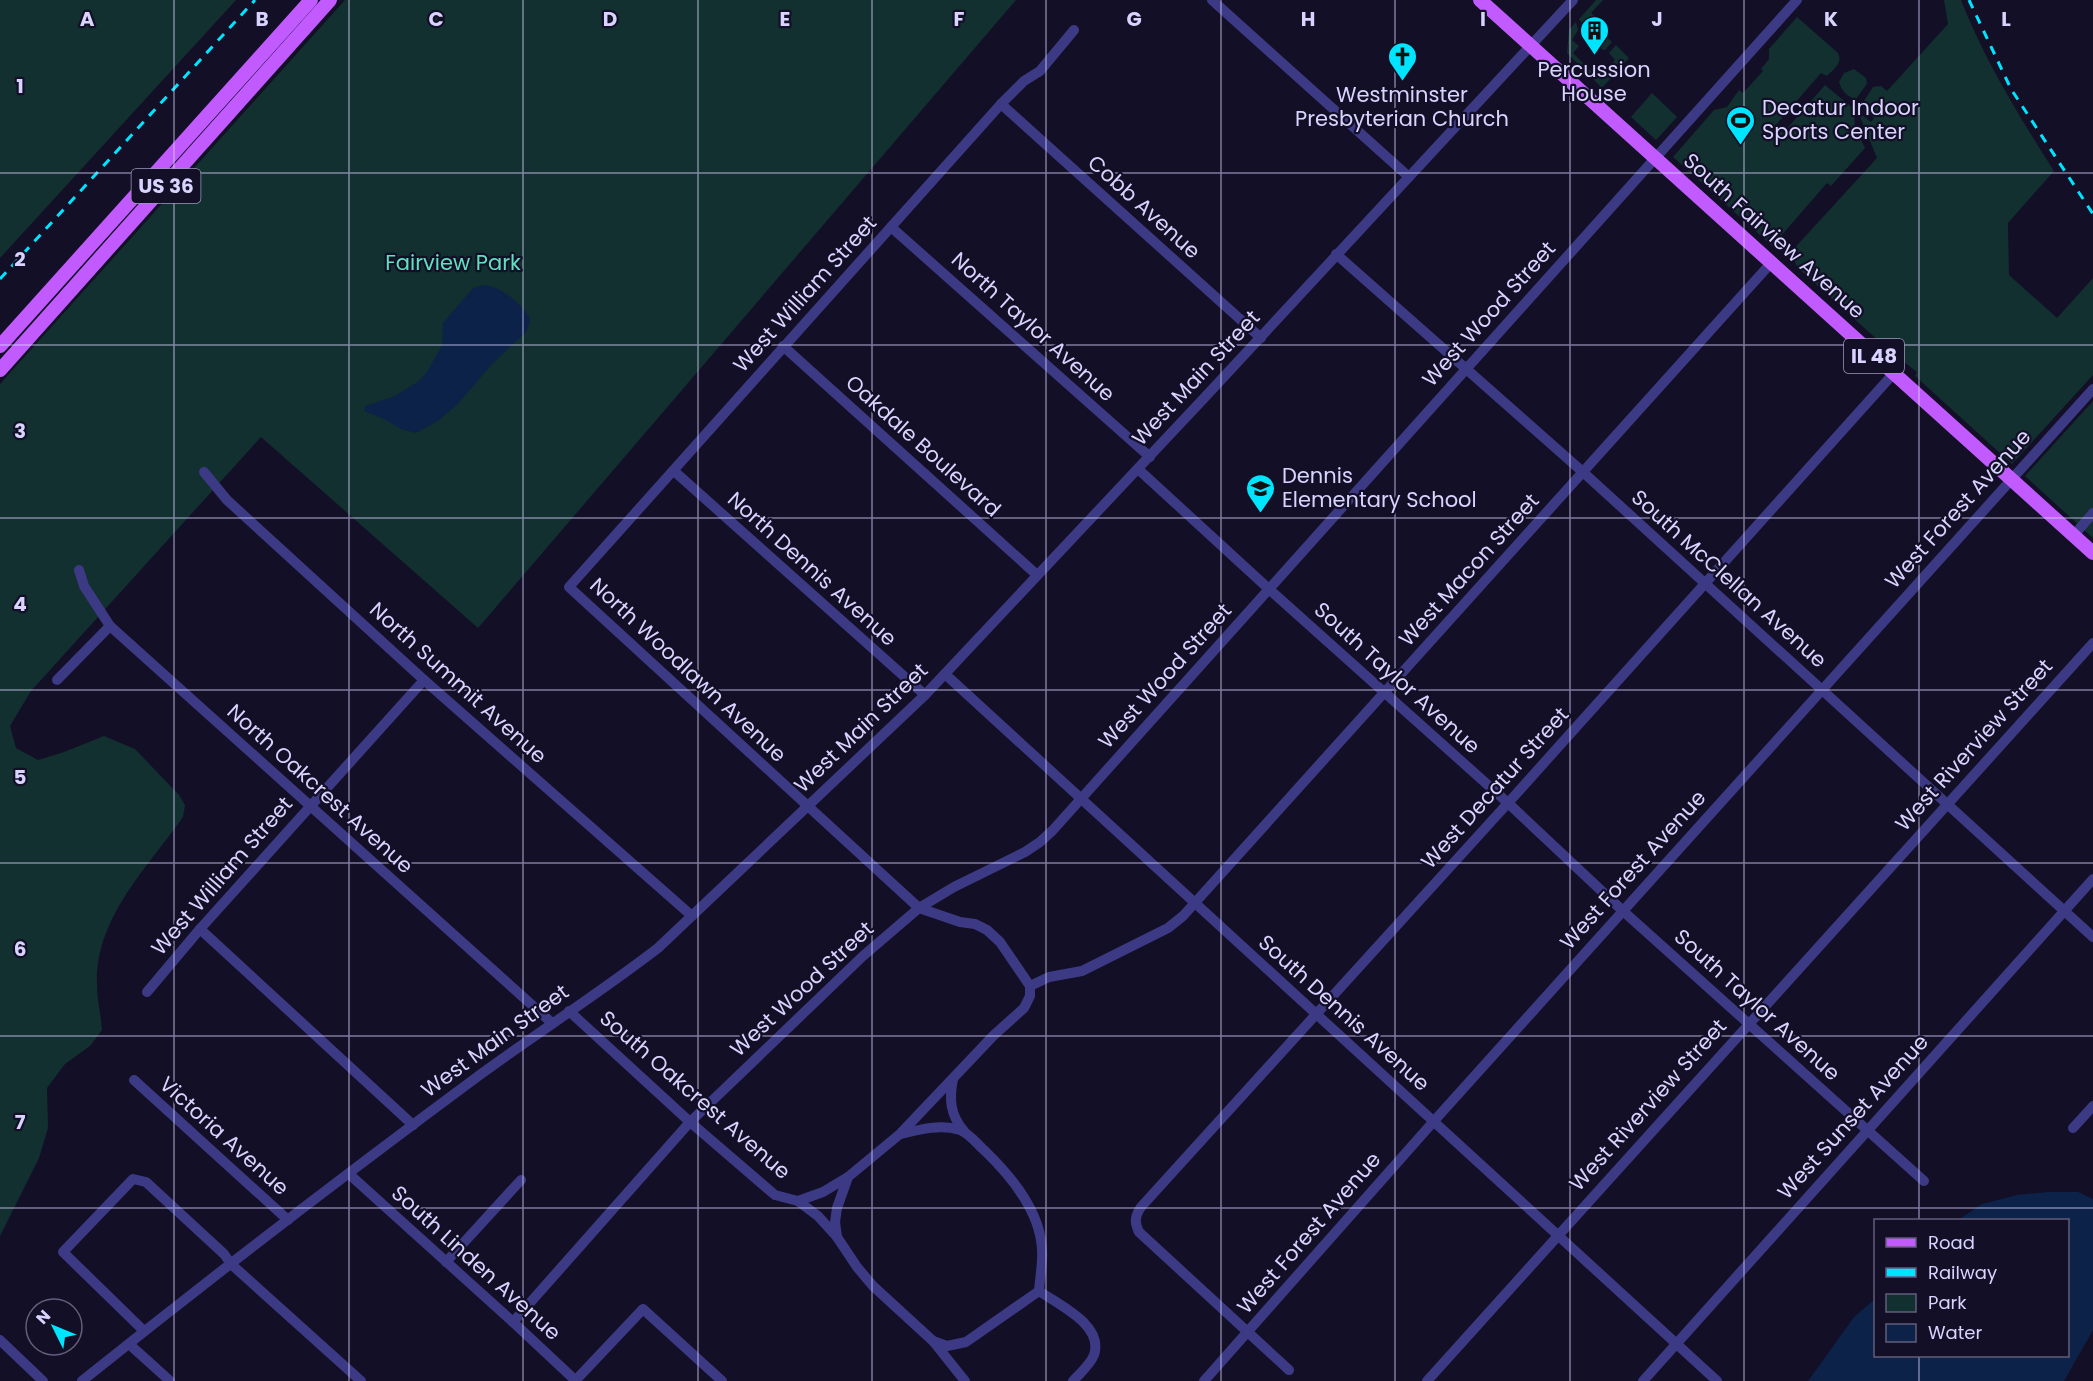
<svg xmlns="http://www.w3.org/2000/svg" width="2093" height="1381" viewBox="0 0 2093 1381" font-family="Poppins,sans-serif">
<rect width="100%" height="100%" fill="#130f26"/>
<g fill="#12302f">
<polygon points="0,0 236,0 0,258"/>
<path d="M345,0H1016L478,628L261,437L31,691L10,726L16,748L38,760L64,752L104,736L135,749L179,795L185,805L183,817C148,867 95,918 97,984C97,999 101,1015 102,1030L90,1046L65,1064L47,1088L48,1128L39,1158L0,1236V384Z"/>
<path d="M1596,0H1603L1591,13L1608,28L1603,34L1612,42L1605,50C1594,48 1586,29 1579,19Z"/>
<path d="M1944,0H1961C1985,61 2019,116 2054,171L2008,223L2009,275L2057,318L2093,278V375L2012,464L1915,376L1917,372L1892,353L1798,268L1790,253L1877,158L1858,112L1871,122L1874,118L1864,109L1862,104L1873,87L1881,86L1887,91L1948,24Z"/>
<path d="M1797,17L1838,53C1843,63 1834,69 1827,76L1821,73L1775,126L1783,133L1825,85L1854,109L1855,128L1865,148L1831,186L1827,183L1772,246L1673,157L1714,110L1727,107L1739,90L1743,93L1763,71L1761,69L1769,59V49Z"/>
<polygon points="1576,22 1578,30 1572,40 1579,46 1573,53 1598,78 1615,60 1609,53 1616,45 1629,58 1602,88 1567,53 1569,30"/>
<path d="M1854,69L1866,78L1867,84L1856,99C1848,98 1841,90 1839,82L1844,73Z"/>
<polygon points="1652,93 1677,117 1656,140 1631,117"/>
<polygon points="2093,401 2093,538 2025,476"/>
</g>
<g fill="#0c2248">
<path d="M484,285C500,286 523,304 530,319L528,329L525,333L492,364L457,405L439,420L416,433L401,429L384,419L364,411L365,406L395,396L419,381L427,372L442,345L443,323L473,288Z"/>
<polygon points="2048,1192 2078,1192 2093,1199 2093,1330 2064,1381 1808,1381 1854,1317 1875,1299 1876,1356 2068,1356 2068,1220 1958,1220 1982,1204 2017,1195"/>
</g>
<g fill="none" stroke-linecap="round" stroke-linejoin="round">
<g stroke="#3d3a85" stroke-width="10">
<polyline points="1212,0 1409,177"/>
<polyline points="1001,104 1261,338"/>
<polyline points="891,227 1150,457"/>
<polyline points="1336,254 1584,473 2093,937"/>
<polyline points="783,346 1037,575"/>
<polyline points="1138,469 1270,590 1508,803 1623,911 1924,1181"/>
<polyline points="674,471 925,695"/>
<polyline points="204,472 227,500 424,680 692,916"/>
<polyline points="2074,535 2093,513"/>
<polyline points="79,570 84,586 110,626 552,1023"/>
<polyline points="945,674 1717,1381"/>
<polyline points="57,680 110,626"/>
<polyline points="200,929 413,1125"/>
<polyline points="1030,986 1000,942 987,930 975,924 960,922 919,908 569,587 1001,104 1024,81 1040,71 1074,30"/>
<polyline points="147,992 200,929 424,680"/>
<path d="M569,1011L690,1122L775,1195L798,1201L818,1216L837,1237L857,1267L873,1286L933,1341L947,1346L966,1342L1039,1291C1040,1277 1043,1263 1042,1249C1040,1212 1011,1176 985,1151C978,1145 969,1133 960,1130C941,1124 921,1129 901,1134"/>
<path d="M953,1079C949,1099 950,1115 964,1131"/>
<polyline points="134,1080 288,1220"/>
<polyline points="2073,1128 2093,1106"/>
<polyline points="349,1174 513,1322 576,1381"/>
<polyline points="798,1201 823,1192 848,1177"/>
<polyline points="837,1237 835,1222 837,1208 848,1177 900,1134 994,1035 1024,1008 1030,996 1030,986 1049,977 1082,971 1168,928 1183,916 1772,262"/>
<polyline points="446,1262 521,1180"/>
<path d="M1039,1291C1059,1305 1104,1325 1094,1355C1090,1365 1080,1373 1073,1381"/>
<polyline points="513,1322 690,1122 863,956 919,908 954,887 1025,852 1040,842 1053,830 1797,0"/>
<polyline points="144,1331 63,1252 133,1179 146,1182 224,1254 231,1264 361,1381"/>
<polyline points="0,1340 43,1381"/>
<polyline points="933,1341 965,1381"/>
<polyline points="129,1344 170,1381"/>
<path d="M1289,1370L1139,1232C1134,1222 1135,1216 1141,1207L1508,803L1894,373"/>
<path d="M82,1381C213,1276 346,1174 481,1074C540,1031 601,992 658,948L925,695L1206,396L1573,0"/>
<polyline points="575,1381 643,1309 722,1381"/>
<polyline points="1204,1381 1434,1121 2093,389"/>
<polyline points="1427,1381 2093,643"/>
<polyline points="1643,1381 2093,879"/>
</g>
<g stroke="#c25bff" stroke-width="14">
<polyline points="1480,0 2093,553"/>
<polyline points="0,346 311,0"/>
<polyline points="0,370 330,0"/>
</g>
<g stroke="#00e5ff" stroke-width="3" stroke-dasharray="9 8" stroke-linecap="butt">
<polyline points="1969,0 2011,89 2093,214"/>
<polyline points="0,279 255,0"/>
</g>
</g>
<path fill="none" stroke="#d9d4ff" stroke-width="1.5" stroke-opacity="0.55" d="M174,0V1381M349,0V1381M523,0V1381M698,0V1381M872,0V1381M1046,0V1381M1221,0V1381M1395,0V1381M1570,0V1381M1744,0V1381M1919,0V1220M0,173H2093M0,345H2093M0,518H2093M0,690H2093M0,863H2093M0,1036H2093M0,1208H2093M1919,1356V1381"/>
<defs>
<symbol id="building-pin" viewBox="-11 -11 22 30"><path d="M0 17L-7.5 6A9.5 9.5 0 1 1 7.5 6Z" fill="#00e5ff" stroke="#130f26"/><path d="M-4-6H4V6H1V3H-1V6H-4ZM-2.5-4.3h1.7v1.8h-1.7ZM.8-4.3h1.7v1.8H.8ZM-2.5-1h1.7V.8h-1.7ZM.8-1h1.7V.8H.8Z" fill="#111"/></symbol>
<symbol id="church-pin" viewBox="-11 -11 22 30"><path d="M0 17L-7.5 6A9.5 9.5 0 1 1 7.5 6Z" fill="#00e5ff" stroke="#130f26"/><path d="M-1.2-6h2.4v3.5h3.3v2.4h-3.3V6h-2.4V-.1h-3.3v-2.4h3.3Z" fill="#111"/></symbol>
<symbol id="stadium-pin" viewBox="-11 -11 22 30"><path d="M0 17L-7.5 6A9.5 9.5 0 1 1 7.5 6Z" fill="#00e5ff" stroke="#130f26"/><path d="M0-5a6.5 5 0 1 0 0 10a6.5 5 0 1 0 0-10ZM-3.5-1.8h7v3.6h-7Z" fill="#111"/></symbol>
<symbol id="school-pin" viewBox="-11 -11 22 30"><path d="M0 17L-7.5 6A9.5 9.5 0 1 1 7.5 6Z" fill="#00e5ff" stroke="#130f26"/><path d="M0-5L7-2L0 1L-7-2ZM-4 1L0 2.5L4 1V4Q0 6-4 4Z" fill="#111"/></symbol>
</defs>
<g fill-rule="evenodd">
<use href="#building-pin" x="1578" y="14" width="33" height="45"/>
<use href="#church-pin" x="1386" y="40" width="33" height="45"/>
<use href="#stadium-pin" x="1724" y="104" width="33" height="45"/>
<use href="#school-pin" x="1244" y="472" width="33" height="45"/>
</g>
<g text-anchor="middle" stroke-width="4.5" stroke-linejoin="round" paint-order="stroke">
<g fill="#130f26" stroke="#9e99be" stroke-width="1.5">
<rect x="131.5" y="169" width="69" height="34" rx="4.5"/>
<rect x="1844" y="339" width="60" height="34" rx="4.5"/>
</g>
<g font-size="20" font-weight="bold" fill="#d9d4ff">
<text x="166" y="193">US 36</text>
<text x="1874" y="363">IL 48</text>
</g>
<g font-size="21" fill="#d9d4ff" stroke="#130f26">
<text x="1594" y="77">Percussion<tspan x="1594" dy="24">House</tspan></text>
<text x="1402" y="102">Westminster<tspan x="1402" dy="24">Presbyterian Church</tspan></text>
<text x="1762" y="115" text-anchor="start">Decatur Indoor<tspan x="1762" dy="24">Sports Center</tspan></text>
<text x="1282" y="483" text-anchor="start">Dennis<tspan x="1282" dy="24">Elementary School</tspan></text>
</g>
<g font-size="21" fill="#d9d4ff" stroke="#130f26">
<text transform="translate(1144 207) rotate(42)" y="7">Cobb Avenue</text>
<text transform="translate(1774 236) rotate(42)" y="7">South Fairview Avenue</text>
<text transform="translate(805 294) rotate(-48)" y="7">West William Street</text>
<text transform="translate(1489 314) rotate(-48)" y="7">West Wood Street</text>
<text transform="translate(1033 327) rotate(42)" y="7">North Taylor Avenue</text>
<text transform="translate(1196 378) rotate(-47)" y="7">West Main Street</text>
<text transform="translate(923 446) rotate(42)" y="7">Oakdale Boulevard</text>
<text transform="translate(1958 509) rotate(-48)" y="7">West Forest Avenue</text>
<text transform="translate(812 569) rotate(42)" y="7">North Dennis Avenue</text>
<text transform="translate(1469 570) rotate(-48)" y="7">West Macon Street</text>
<text transform="translate(1729 579) rotate(42)" y="7">South McClellan Avenue</text>
<text transform="translate(688 670) rotate(43)" y="7">North Woodlawn Avenue</text>
<text transform="translate(1165 676) rotate(-48)" y="7">West Wood Street</text>
<text transform="translate(1397 678) rotate(42)" y="7">South Taylor Avenue</text>
<text transform="translate(458 683) rotate(42)" y="7">North Summit Avenue</text>
<text transform="translate(861 728) rotate(-44)" y="7">West Main Street</text>
<text transform="translate(1974 745) rotate(-48)" y="7">West Riverview Street</text>
<text transform="translate(1495 788) rotate(-48)" y="7">West Decatur Street</text>
<text transform="translate(320 789) rotate(42)" y="7">North Oakcrest Avenue</text>
<text transform="translate(1633 870) rotate(-48)" y="7">West Forest Avenue</text>
<text transform="translate(222 876) rotate(-49)" y="7">West William Street</text>
<text transform="translate(802 989) rotate(-43)" y="7">West Wood Street</text>
<text transform="translate(1757 1005) rotate(42)" y="7">South Taylor Avenue</text>
<text transform="translate(1344 1013) rotate(42)" y="7">South Dennis Avenue</text>
<text transform="translate(495 1041) rotate(-36)" y="7">West Main Street</text>
<text transform="translate(695 1095) rotate(41)" y="7">South Oakcrest Avenue</text>
<text transform="translate(1648 1105) rotate(-48)" y="7">West Riverview Street</text>
<text transform="translate(1853 1117) rotate(-48)" y="7">West Sunset Avenue</text>
<text transform="translate(224 1136) rotate(42)" y="7">Victoria Avenue</text>
<text transform="translate(1309 1233) rotate(-49)" y="7">West Forest Avenue</text>
<text transform="translate(476 1263) rotate(42)" y="7">South Linden Avenue</text>
</g>
<g font-size="21" fill="#5fe0c0" stroke="#130f26">
<text x="453" y="270">Fairview Park</text>
</g>
</g>
<g font-size="20" text-anchor="middle" font-weight="bold" fill="#d9d4ff" stroke="#130f26" stroke-width="4.5" stroke-linejoin="round" paint-order="stroke">
<text x="87" y="26">A</text>
<text x="262" y="26">B</text>
<text x="436" y="26">C</text>
<text x="610" y="26">D</text>
<text x="785" y="26">E</text>
<text x="959" y="26">F</text>
<text x="1134" y="26">G</text>
<text x="1308" y="26">H</text>
<text x="1483" y="26">I</text>
<text x="1657" y="26">J</text>
<text x="1831" y="26">K</text>
<text x="2006" y="26">L</text>
<text x="20" y="93">1</text>
<text x="20" y="266">2</text>
<text x="20" y="438">3</text>
<text x="20" y="611">4</text>
<text x="20" y="784">5</text>
<text x="20" y="956">6</text>
<text x="20" y="1129">7</text>
</g>
<rect x="1874" y="1219" width="195" height="138" fill="#130f26" stroke="#625e7d" stroke-width="1.5"/>
<rect x="1886" y="1238" width="30" height="9" fill="#c25bff" stroke="#625e7d" stroke-width="1.5"/>
<text x="1928" y="1249" font-size="18" fill="#d9d4ff">Road</text>
<rect x="1886" y="1268" width="30" height="9" fill="#00e5ff" stroke="#625e7d" stroke-width="1.5"/>
<text x="1928" y="1279" font-size="18" fill="#d9d4ff">Railway</text>
<rect x="1886" y="1294" width="30" height="18" fill="#12302f" stroke="#625e7d" stroke-width="1.5"/>
<text x="1928" y="1309" font-size="18" fill="#d9d4ff">Park</text>
<rect x="1886" y="1324" width="30" height="18" fill="#0c2248" stroke="#625e7d" stroke-width="1.5"/>
<text x="1928" y="1339" font-size="18" fill="#d9d4ff">Water</text>
<g transform="translate(54 1327) rotate(313)"><circle r="28" fill="#130f26" stroke="#625e7d" stroke-width="1.5"/>
<path d="M0-4.5L10 22L0 15L-10 22Z" fill="#00e5ff"/>
<text y="-9" font-size="16" font-weight="bold" text-anchor="middle" fill="#d9d4ff">N</text>
</g>
</svg>
